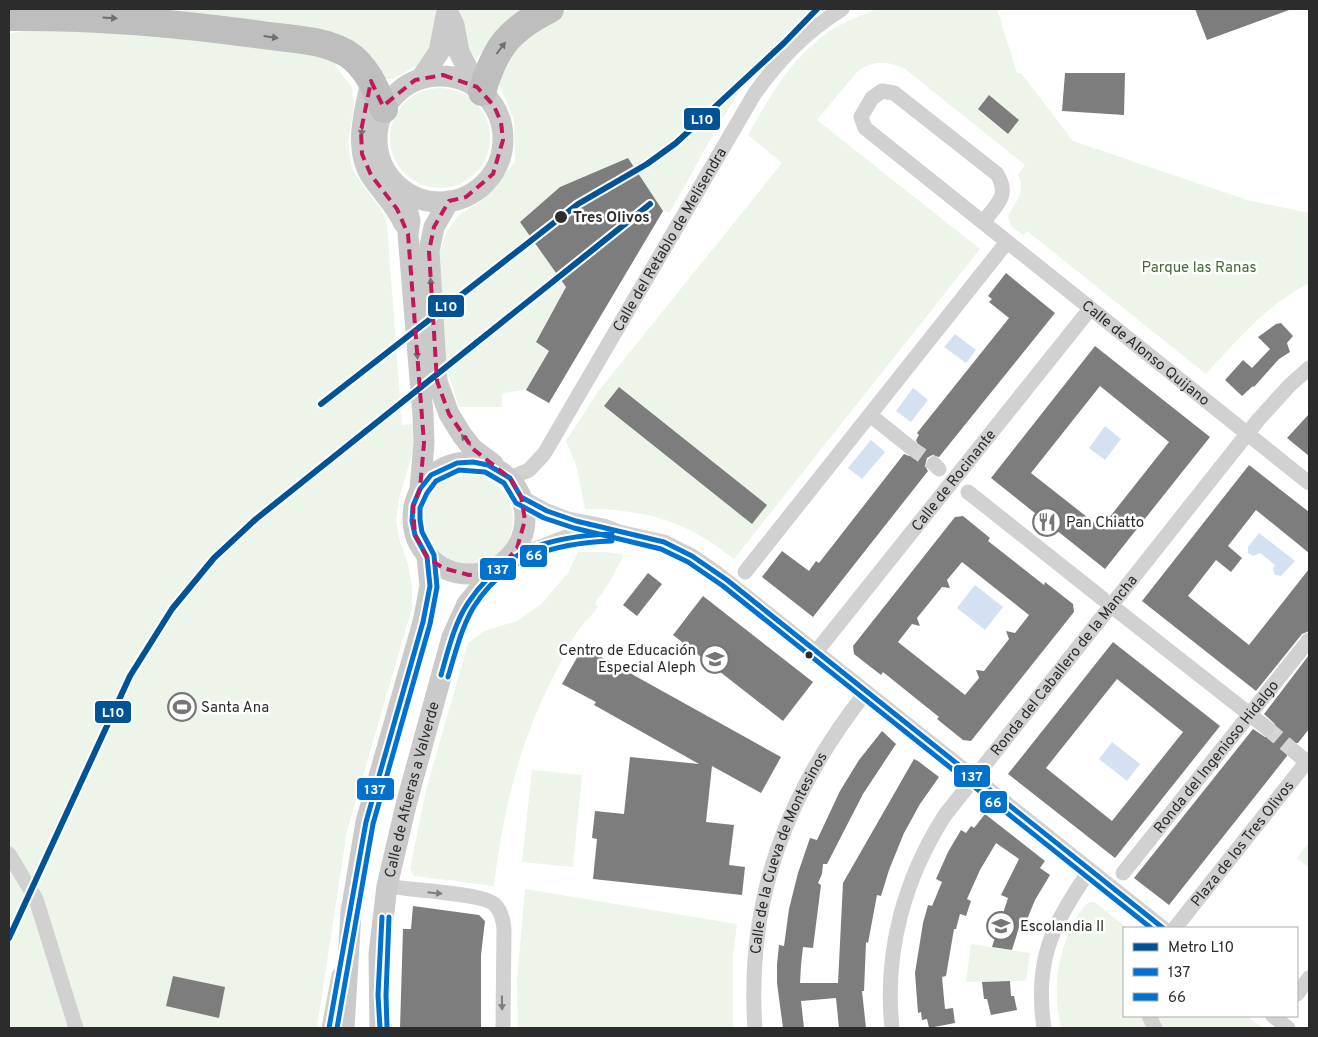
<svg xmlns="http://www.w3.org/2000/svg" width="1318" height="1037" viewBox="0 0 1318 1037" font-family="Overpass,sans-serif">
<rect width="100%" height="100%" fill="#fff"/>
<g fill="#edf4ea">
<polygon points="94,9 436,9 436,38 421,63 393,79 385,79 379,74 356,43 344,38"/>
<path d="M459,9H534L518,18L476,58C460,47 460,27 459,9Z"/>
<path d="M570,9H818C748,54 711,142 670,212L663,211L628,159L560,187L520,222L566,287L536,342L549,351L526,390L502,393V407H459L447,369L439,254L447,231L459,215L481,201L515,162L514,120L497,79L527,32Z"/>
<path d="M877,9H997L1017,73H1021L1073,141L1247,200L1309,213V283C1268,304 1237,340 1206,374L1027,231L1023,235L1011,226L1008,216C1015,201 1027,193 1018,175L1025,165L904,68C887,61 872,60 857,72L817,120L980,249L734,559C687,521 645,509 585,509L577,468L566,441L597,393L782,163L748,135C771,94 794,53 835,28C848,20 863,15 877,9Z"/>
<polygon points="59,23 322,53 339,61 335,66 352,87 354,106 348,143 352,168 365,189 382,210 387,224 402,425 413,424 413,451 399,499 396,520 400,542 408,564 412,586 412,608 347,831 317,1028 9,1028 9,34"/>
<circle cx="440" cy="138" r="50"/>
<circle cx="468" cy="520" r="45"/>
<path d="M578,552H607L624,555L609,583L595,603L598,607C592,615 584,623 579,630C571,639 566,653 560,664C522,733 503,807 494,886L414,876L410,869L426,790L468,643L484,631L517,621L541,604L568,573Z"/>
<polygon points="532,770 582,775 573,867 522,862"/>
<polygon points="1309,842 1309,868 1297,858"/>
<polygon points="525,889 737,924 733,955 733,1028 518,1028 517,980"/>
<path d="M1090,902L1096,903L1127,928H1124V1016H1247L1263,1028H1061C1058,1013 1056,998 1057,982C1058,961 1071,913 1090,902Z"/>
<polygon points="971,944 1030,953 1026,981 966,982"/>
</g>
<g fill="#d4e1f2">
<polygon points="955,334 976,350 966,363 944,347"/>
<polygon points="913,388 928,400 911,422 896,411"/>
<polygon points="1105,426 1121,439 1105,460 1089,448"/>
<polygon points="871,440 885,452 862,479 848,468"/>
<polygon points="1259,533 1295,561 1281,576 1275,575 1273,569 1275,565 1260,553 1253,556 1248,553 1248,547"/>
<polygon points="975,585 1003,607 985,630 957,608"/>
<polygon points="1112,742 1140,764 1127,781 1099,759"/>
</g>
<g fill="#7d7d7d" fill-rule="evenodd">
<polygon points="1195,9 1288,9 1289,10 1207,40"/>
<polygon points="1065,73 1125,73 1124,115 1062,111"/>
<polygon points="989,95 1019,120 1008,134 978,109"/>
<polygon points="628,158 663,211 549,403 526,390 549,351 536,342 566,287 520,222 560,187"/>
<polygon points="1006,273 1055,313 939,457 932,455 927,458 925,466 928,471 813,617 762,577 782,551 809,571 816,561 819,563 904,454 909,456 917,453 919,448 916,440 919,435 917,433 1009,318 989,302 992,299 988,296"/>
<polygon points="1281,323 1293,336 1287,343 1290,352 1279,359 1254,387 1253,386 1242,396 1225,380 1243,360 1252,368 1270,349 1258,337 1276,324"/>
<path d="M1095,346L1210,437L1105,569L991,478ZM1100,386L1169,442L1101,528L1031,473Z"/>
<polygon points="619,387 767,505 752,524 604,406"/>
<polygon points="1309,414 1309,456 1287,438"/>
<polygon points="1249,465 1309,512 1309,553 1256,510 1228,546 1242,558 1231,572 1216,560 1188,596 1249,645 1309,569 1309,631 1302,634 1256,691 1142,601"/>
<path d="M963,516L990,538L988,541L1044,585L1045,582L1073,604L1074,612L971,741L963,740L937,719L939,717L883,672L881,675L854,654L853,646L955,517ZM962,562L1029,615L1015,633L1006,631L1009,639L984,671L976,670L979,678L965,695L898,642L912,624L920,626L917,618L942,587L950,588L947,580Z"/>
<polygon points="648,573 662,584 637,616 623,605"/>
<polygon points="703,596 813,682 783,721 673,635"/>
<path d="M1113,642L1220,726L1115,858L1008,774ZM1117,679L1183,732L1112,821L1046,768Z"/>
<polygon points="583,647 781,757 761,793 712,766 706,822 734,825 729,865 745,867 742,895 593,879 597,839 592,838 595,811 624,814 630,757 699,764 594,705 596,702 562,684"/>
<polygon points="1309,655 1309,729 1298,743 1292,743 1288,746 1287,756 1169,905 1134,878 1253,729 1265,737 1275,733 1275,724 1264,714"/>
<polygon points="882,731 896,744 863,794 827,864 823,864 822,874 818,883 821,885 813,948 803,947 801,965 800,983 838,983 843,883 914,759 918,761 939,777 920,804 904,833 889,870 881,896 877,895 868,943 866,942 864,991 862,991 866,1028 839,1028 836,998 801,1001 804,1028 783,1028 777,983 777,964 779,945 784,946 789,909 798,873 810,838 817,840 840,791 859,760"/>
<polygon points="985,814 1045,861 1040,868 1050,875 1035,900 1026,922 1021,921 1012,950 992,947 1008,898 1001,895 1019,859 996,843 980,870 967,899 971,901 966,916 960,914 956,929 954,929 946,976 942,977 945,1009 953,1008 955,1023 929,1028 927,1019 922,1020 921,1012 918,1013 915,973 923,923 928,905 932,906 942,882 936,879 948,852 961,830 966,833 971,826 974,828"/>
<polygon points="413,906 479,915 485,921 481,955 481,1028 400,1028 403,929 411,929"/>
<polygon points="173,976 225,987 219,1018 166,1006"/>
<polygon points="1010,981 1011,996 1014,996 1017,1010 991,1015 987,999 984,999 982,982"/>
</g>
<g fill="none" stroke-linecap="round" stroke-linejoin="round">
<g stroke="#d5d5d5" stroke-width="15" stroke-dasharray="15 8" stroke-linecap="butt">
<polyline points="910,447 934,464"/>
<polyline points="1267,728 1295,752"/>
</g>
<g stroke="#d1d1d1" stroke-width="15">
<path id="s1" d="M983,222C997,204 1010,196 997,174L894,93L882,91L872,98L861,117L865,128L1309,483"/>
<polyline points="870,415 910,447"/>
<polyline points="934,464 939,469"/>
<path id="s2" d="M510,478L529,470L544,454L755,93C780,59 806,31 842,9"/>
<polyline points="968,492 1103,599"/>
<polyline points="521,497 547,511 568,519 604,526 619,532 664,542 692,556 718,574 1163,928"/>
<polyline points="507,560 566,537 613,534"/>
<polyline points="745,572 1007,242"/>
<polyline points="1118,611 1267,728"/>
<path id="s3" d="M816,652L1090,309"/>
<polyline points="1295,752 1302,758"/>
<polyline points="9,854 36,899 76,1028"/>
<path id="s4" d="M1123,873L1309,640"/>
<path d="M387,886C407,890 482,893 494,904C501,910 503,919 504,928L503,1028"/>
<path id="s5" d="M1175,928L1309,759"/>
<polyline points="1297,994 1309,978"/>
<polyline points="1149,1016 1155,1028"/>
<polyline points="1273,1016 1288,1028"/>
<polyline points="329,1028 339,975"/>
<path id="s6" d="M755,1028C746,899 787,792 866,692"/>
<path id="s7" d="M892,1028C884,952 904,879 945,815L1259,419L1290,385L1309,368"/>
<path d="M1044,1028C1034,961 1052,924 1090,870"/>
</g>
<g stroke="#cacaca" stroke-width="21">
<polyline points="447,11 454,25 459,52 477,87"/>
<circle cx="440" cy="139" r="63"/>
<polyline points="422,77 439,52 446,16"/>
<path d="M371,81C365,111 353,147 371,176C382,193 396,205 404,224"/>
<polyline points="403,190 410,221 408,234 423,415 424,443 420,489"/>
<polyline points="449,201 434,227 429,251 437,381 449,414 462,435 473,449 493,464"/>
<circle cx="469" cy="518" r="56"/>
<polyline points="344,1028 351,912 366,822 423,622 430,586 427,557"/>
<path id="s8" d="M380,1028L379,954L387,886L407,801L452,637L467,604L498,567"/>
</g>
<g stroke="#bebebe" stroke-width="28">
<path d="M9,17C94,16 177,23 262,35C290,39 321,39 346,53C366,65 376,89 384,109"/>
<path d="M482,92C495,48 508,30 550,9"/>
</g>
<defs>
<g id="bus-1">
<path d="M441,675C448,651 454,624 468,603C504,549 550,536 612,534"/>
<polyline points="329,1028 366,822 423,622 430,586 427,557 415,535 412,521 413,506 420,489 431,475 457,463 473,462 488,465 510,478 521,497 547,511 576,521 664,542 692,556 727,580 1163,928"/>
<polyline points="380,1028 378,995 382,917"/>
</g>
<g id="bus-2">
<path d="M448,677C455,654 461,629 473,608C505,556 555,543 612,541"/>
<polyline points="337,1028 373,824 430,624 437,587 434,555 422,532 420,520 420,508 427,493 436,481 459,470 485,472 504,483 516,503 544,518 574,528 661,549 688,562 723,586 1151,928"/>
<polyline points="387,1028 386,995 389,917"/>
</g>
</defs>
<use href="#bus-1" stroke="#fff" stroke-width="9"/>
<use href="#bus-2" stroke="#fff" stroke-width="9"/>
<use href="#bus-1" stroke="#0072ce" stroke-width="5"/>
<use href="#bus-2" stroke="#0072ce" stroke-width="5"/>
<defs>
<g id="metro-1">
<polyline points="321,404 578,204 647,164 676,143 784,43 817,9"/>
<polyline points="9,938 130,676 172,609 214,558 256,519 650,204"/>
</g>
</defs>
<use href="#metro-1" stroke="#fff" stroke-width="10"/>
<use href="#metro-1" stroke="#015396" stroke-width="6"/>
</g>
<defs><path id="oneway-solid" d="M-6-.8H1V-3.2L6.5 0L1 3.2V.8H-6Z" transform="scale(1.25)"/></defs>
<g fill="#6e6e6e">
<use href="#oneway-solid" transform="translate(110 18) rotate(3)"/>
<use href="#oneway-solid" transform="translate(271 37) rotate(8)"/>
<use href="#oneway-solid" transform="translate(501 48) rotate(-53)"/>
</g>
<g fill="#737373">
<use href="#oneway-solid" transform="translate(362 129) rotate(96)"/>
<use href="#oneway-solid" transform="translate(431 285) rotate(-94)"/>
<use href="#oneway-solid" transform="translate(417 352) rotate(85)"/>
<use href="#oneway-solid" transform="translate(466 440) rotate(-130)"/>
</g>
<g fill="#7e7e7e">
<use href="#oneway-solid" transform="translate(435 893) rotate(6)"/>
<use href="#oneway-solid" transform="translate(502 1003) rotate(89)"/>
</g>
<path fill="none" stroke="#c2185b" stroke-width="4" stroke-dasharray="10 6" stroke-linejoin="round" d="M443,75L477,87L494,106L501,122L503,140L493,174L466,197L449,201L434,227L429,251L437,381L449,414L473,449L510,478L521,497L525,520L517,548L507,560L484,574L469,575L443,568L427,557L415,535L413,506L420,489L424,443L408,234L397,209L371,175L362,154L361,131L371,81L383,106L415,80Z"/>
<defs>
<symbol id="restaurant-ring" viewBox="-11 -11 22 22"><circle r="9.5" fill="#fff" stroke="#767676" stroke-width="1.5"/><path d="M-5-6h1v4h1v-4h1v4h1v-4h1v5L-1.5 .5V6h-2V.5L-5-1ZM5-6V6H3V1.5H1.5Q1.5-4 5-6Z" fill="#767676"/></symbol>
<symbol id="school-ring" viewBox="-11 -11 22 22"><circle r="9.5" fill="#fff" stroke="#767676" stroke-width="1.5"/><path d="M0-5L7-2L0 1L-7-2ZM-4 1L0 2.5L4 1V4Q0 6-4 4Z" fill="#767676"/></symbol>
<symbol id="stadium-ring" viewBox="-11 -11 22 22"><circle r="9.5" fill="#fff" stroke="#767676" stroke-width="1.5"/><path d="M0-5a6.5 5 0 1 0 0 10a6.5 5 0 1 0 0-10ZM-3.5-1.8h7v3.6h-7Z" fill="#767676"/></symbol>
</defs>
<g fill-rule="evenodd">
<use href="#restaurant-ring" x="1031" y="506" width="32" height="32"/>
<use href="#school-ring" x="699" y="643" width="32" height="32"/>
<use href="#stadium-ring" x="166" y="691" width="32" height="32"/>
<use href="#school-ring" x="985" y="910" width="32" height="32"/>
</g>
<g fill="#2c2c2c" stroke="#fff" stroke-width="2">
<circle cx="561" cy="217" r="7"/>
<circle cx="809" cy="655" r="4.5"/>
</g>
<g text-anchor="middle" stroke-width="5" stroke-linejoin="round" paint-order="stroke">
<g font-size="15" font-weight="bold" fill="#2c2c2c" stroke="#fff" text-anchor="start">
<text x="573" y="222">Tres Olivos</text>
</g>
<g font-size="15" fill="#2c2c2c" stroke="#fff">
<text dy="5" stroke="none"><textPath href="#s2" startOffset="291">Calle del Retablo de Melisendra</textPath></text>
<text dy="5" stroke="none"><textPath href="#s1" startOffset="604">Calle de Alonso Quijano</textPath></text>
<text dy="5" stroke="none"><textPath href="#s3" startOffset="220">Calle de Rocinante</textPath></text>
<text dy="5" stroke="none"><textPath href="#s7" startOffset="415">Ronda del Caballero de la Mancha</textPath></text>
<text dy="5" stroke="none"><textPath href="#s4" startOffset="149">Ronda del Ingenioso Hidalgo</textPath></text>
<text dy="5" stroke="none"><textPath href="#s8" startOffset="242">Calle de Afueras a Valverde</textPath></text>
<text dy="5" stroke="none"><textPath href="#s5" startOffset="108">Plaza de los Tres Olivos</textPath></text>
<text dy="5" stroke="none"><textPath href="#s6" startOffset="181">Calle de la Cueva de Montesinos</textPath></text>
</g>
<g font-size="15" fill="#456a37" stroke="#fff">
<text x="1199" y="272">Parque las Ranas</text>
</g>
<g font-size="15" fill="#2c2c2c" stroke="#fff" text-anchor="start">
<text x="1066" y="527">Pan Chiatto</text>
<text x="696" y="655" text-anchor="end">Centro de Educación<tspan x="696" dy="17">Especial Aleph</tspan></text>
<text x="201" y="712">Santa Ana</text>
<text x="1020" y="931">Escolandia II</text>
</g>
</g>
<g stroke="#fff" stroke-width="2">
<rect x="683" y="107" width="38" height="24" rx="5" fill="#015396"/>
<rect x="427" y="294" width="38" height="24" rx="5" fill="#015396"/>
<rect x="519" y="544" width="29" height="24" rx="5" fill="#0072ce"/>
<rect x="479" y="557" width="38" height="24" rx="5" fill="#0072ce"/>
<rect x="94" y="700" width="38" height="24" rx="5" fill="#015396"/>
<rect x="953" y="764" width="38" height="24" rx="5" fill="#0072ce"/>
<rect x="356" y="777" width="39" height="24" rx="5" fill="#0072ce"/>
<rect x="979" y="790" width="29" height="24" rx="5" fill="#0072ce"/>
</g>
<g font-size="14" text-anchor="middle" font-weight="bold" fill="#fff">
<text x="702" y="124">L10</text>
<text x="446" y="311">L10</text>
<text x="534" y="560">66</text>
<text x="498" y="574">137</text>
<text x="113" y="717">L10</text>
<text x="972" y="781">137</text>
<text x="375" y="794">137</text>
<text x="993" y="807">66</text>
</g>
<rect width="1318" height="1037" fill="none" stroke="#2c2c2c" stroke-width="20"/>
<rect x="1123" y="927" width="175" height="90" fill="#ffffff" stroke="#ababab"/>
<rect x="1133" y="943" width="25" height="8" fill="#015396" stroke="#ababab"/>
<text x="1168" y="952" font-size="15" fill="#2c2c2c">Metro L10</text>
<rect x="1133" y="968" width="25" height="8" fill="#0072ce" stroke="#ababab"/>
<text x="1168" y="977" font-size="15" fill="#2c2c2c">137</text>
<rect x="1133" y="993" width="25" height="8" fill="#0072ce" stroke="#ababab"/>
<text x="1168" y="1002" font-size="15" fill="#2c2c2c">66</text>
</svg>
